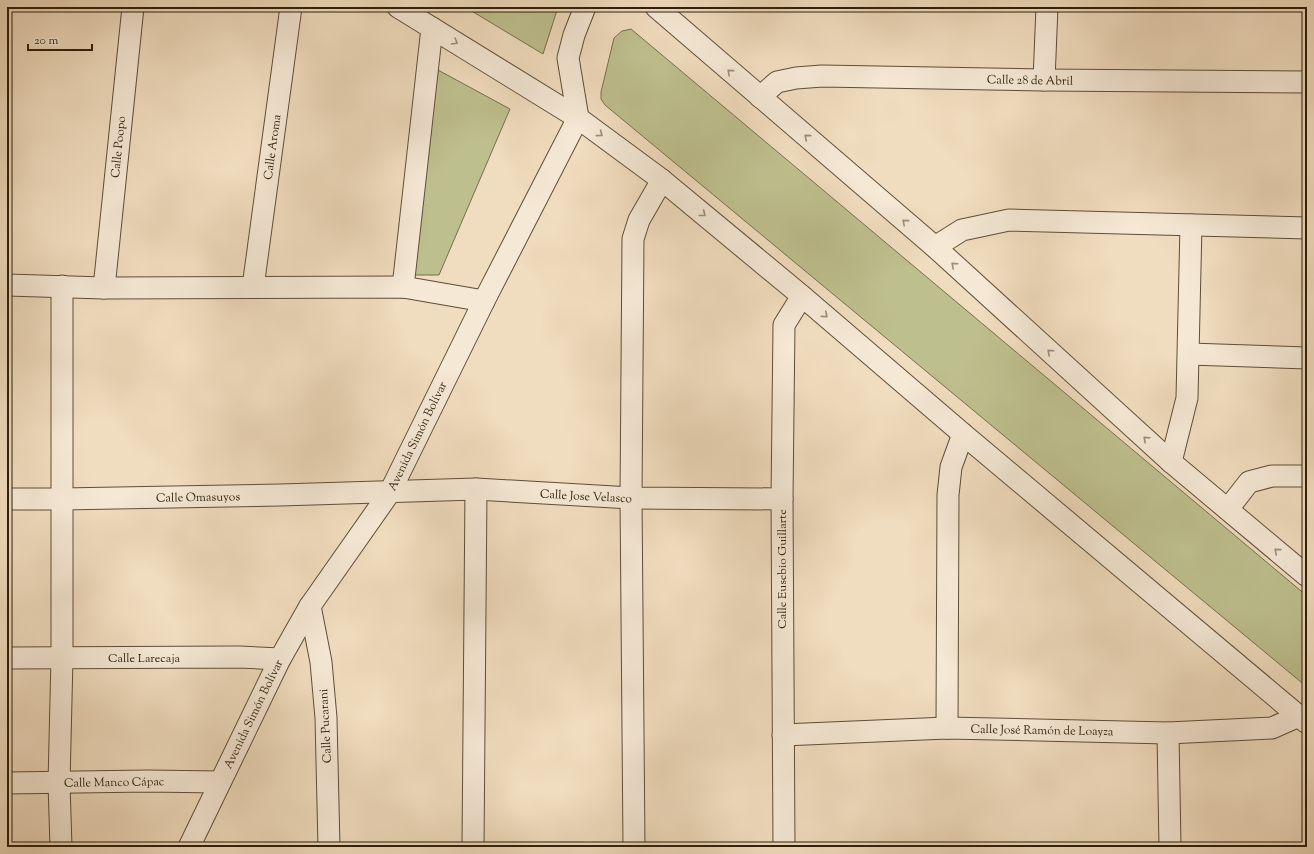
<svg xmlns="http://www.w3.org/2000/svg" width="1314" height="854" viewBox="0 0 1314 854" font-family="'Sorts Mill Goudy',serif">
<rect width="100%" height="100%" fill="#f0dcbe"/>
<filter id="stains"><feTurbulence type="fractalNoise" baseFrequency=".005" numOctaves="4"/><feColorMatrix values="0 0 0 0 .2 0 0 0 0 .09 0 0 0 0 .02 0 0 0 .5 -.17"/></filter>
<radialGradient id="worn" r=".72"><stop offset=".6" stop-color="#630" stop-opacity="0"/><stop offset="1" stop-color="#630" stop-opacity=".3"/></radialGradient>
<g fill="#bebf8e" stroke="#766f4c">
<polygon points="465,7 558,7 543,54"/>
<polygon points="631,29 1307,596 1307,687 605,105 601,99 601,92 614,38 622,31"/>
<polygon points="438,70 510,109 439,275 412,275"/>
</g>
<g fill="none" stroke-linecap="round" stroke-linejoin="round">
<defs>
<g id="minor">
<polyline points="398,7 578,118 662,180 802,296 963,434 1307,723"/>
<polyline points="656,7 935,247 1171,462 1307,576"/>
<polyline points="1044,80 1047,7"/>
<polyline points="760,97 777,82 796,78 822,76 1044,80 1307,82"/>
<polyline points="935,247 962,230 1009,220 1307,228"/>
<polyline points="7,285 104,288 403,287 484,301"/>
<polyline points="253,287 291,7"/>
<polyline points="403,287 432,28"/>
<polyline points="104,288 133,7"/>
<polyline points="1189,354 1307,358"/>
<polyline points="1171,462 1187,398 1191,225"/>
<polyline points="7,499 62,499 280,495 476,489 631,498 782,499"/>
<polyline points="1228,509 1249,482 1272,476 1307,476"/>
<polyline points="310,606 321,662 326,718 329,847"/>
<polyline points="7,658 239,657 280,659"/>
<polyline points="947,728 948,495 951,467 963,434"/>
<polyline points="1168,733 1170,847"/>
<polyline points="783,735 947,728 1168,733 1272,728 1299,716"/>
<polyline points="7,783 148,781 220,782"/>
<polyline points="61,847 59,783 62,658 62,286"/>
<polyline points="189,847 280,659 310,606 390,492 484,301 578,118 568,58 574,35 585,7"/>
<polyline points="473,847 476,489"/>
<polyline points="634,847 631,498 633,239 639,220 662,180"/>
<polyline points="784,847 782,499 784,325 802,296"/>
</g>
</defs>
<use href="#minor" stroke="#5e4e38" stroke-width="23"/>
<use href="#minor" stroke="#f5e8d5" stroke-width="21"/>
</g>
<defs><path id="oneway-chevron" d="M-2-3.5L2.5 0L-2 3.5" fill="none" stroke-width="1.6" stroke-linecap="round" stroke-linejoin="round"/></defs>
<g stroke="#9b8e7a">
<use href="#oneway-chevron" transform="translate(455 42) rotate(31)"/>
<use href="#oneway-chevron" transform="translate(730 72) rotate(-139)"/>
<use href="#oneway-chevron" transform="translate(600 134) rotate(37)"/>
<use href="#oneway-chevron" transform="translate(807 137) rotate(-139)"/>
<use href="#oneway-chevron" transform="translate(703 214) rotate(39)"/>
<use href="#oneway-chevron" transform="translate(905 222) rotate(-139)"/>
<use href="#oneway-chevron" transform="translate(954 265) rotate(-138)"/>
<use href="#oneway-chevron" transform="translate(825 315) rotate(41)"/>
<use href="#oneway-chevron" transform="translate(1050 352) rotate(-138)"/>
<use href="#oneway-chevron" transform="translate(1146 439) rotate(-138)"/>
<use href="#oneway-chevron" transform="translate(1277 551) rotate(-140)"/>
</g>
<g text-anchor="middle" stroke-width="3.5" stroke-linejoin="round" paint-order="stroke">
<g font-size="12" fill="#2d1f0b" stroke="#f5e8d5">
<text transform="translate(1030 80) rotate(1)" y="4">Calle 28 de Abril</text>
<text transform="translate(118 147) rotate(-84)" y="4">Calle Poopo</text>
<text transform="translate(272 147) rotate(-82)" y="4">Calle Aroma</text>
<text transform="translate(417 436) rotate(-64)" y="4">Avenida Simón Bolívar</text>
<text transform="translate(586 496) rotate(3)" y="4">Calle Jose Velasco</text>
<text transform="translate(198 497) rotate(-1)" y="4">Calle Omasuyos</text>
<text transform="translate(782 569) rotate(-90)" y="4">Calle Eusebio Guillarte</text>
<text x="144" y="662">Calle Larecaja</text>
<text transform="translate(253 714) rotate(-64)" y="4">Avenida Simón Bolívar</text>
<text transform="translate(325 726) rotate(-93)" y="4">Calle Pucarani</text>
<text transform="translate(1042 730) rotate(1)" y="4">Calle José Ramón de Loayza</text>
<text transform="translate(114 782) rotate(-1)" y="4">Calle Manco Cápac</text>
</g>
</g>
<rect width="1314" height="854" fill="none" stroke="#f0dcbe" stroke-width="24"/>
<rect x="8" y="8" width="1298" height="838" fill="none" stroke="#2d1f0b" stroke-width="2"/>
<rect x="12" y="12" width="1290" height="830" fill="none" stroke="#2d1f0b"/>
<path d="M28 44v6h64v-6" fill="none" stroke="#2d1f0b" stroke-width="2"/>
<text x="34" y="44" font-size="12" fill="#2d1f0b" stroke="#f5e8d5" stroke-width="3" paint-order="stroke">20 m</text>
<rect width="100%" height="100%" filter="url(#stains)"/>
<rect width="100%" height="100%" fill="url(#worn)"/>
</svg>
